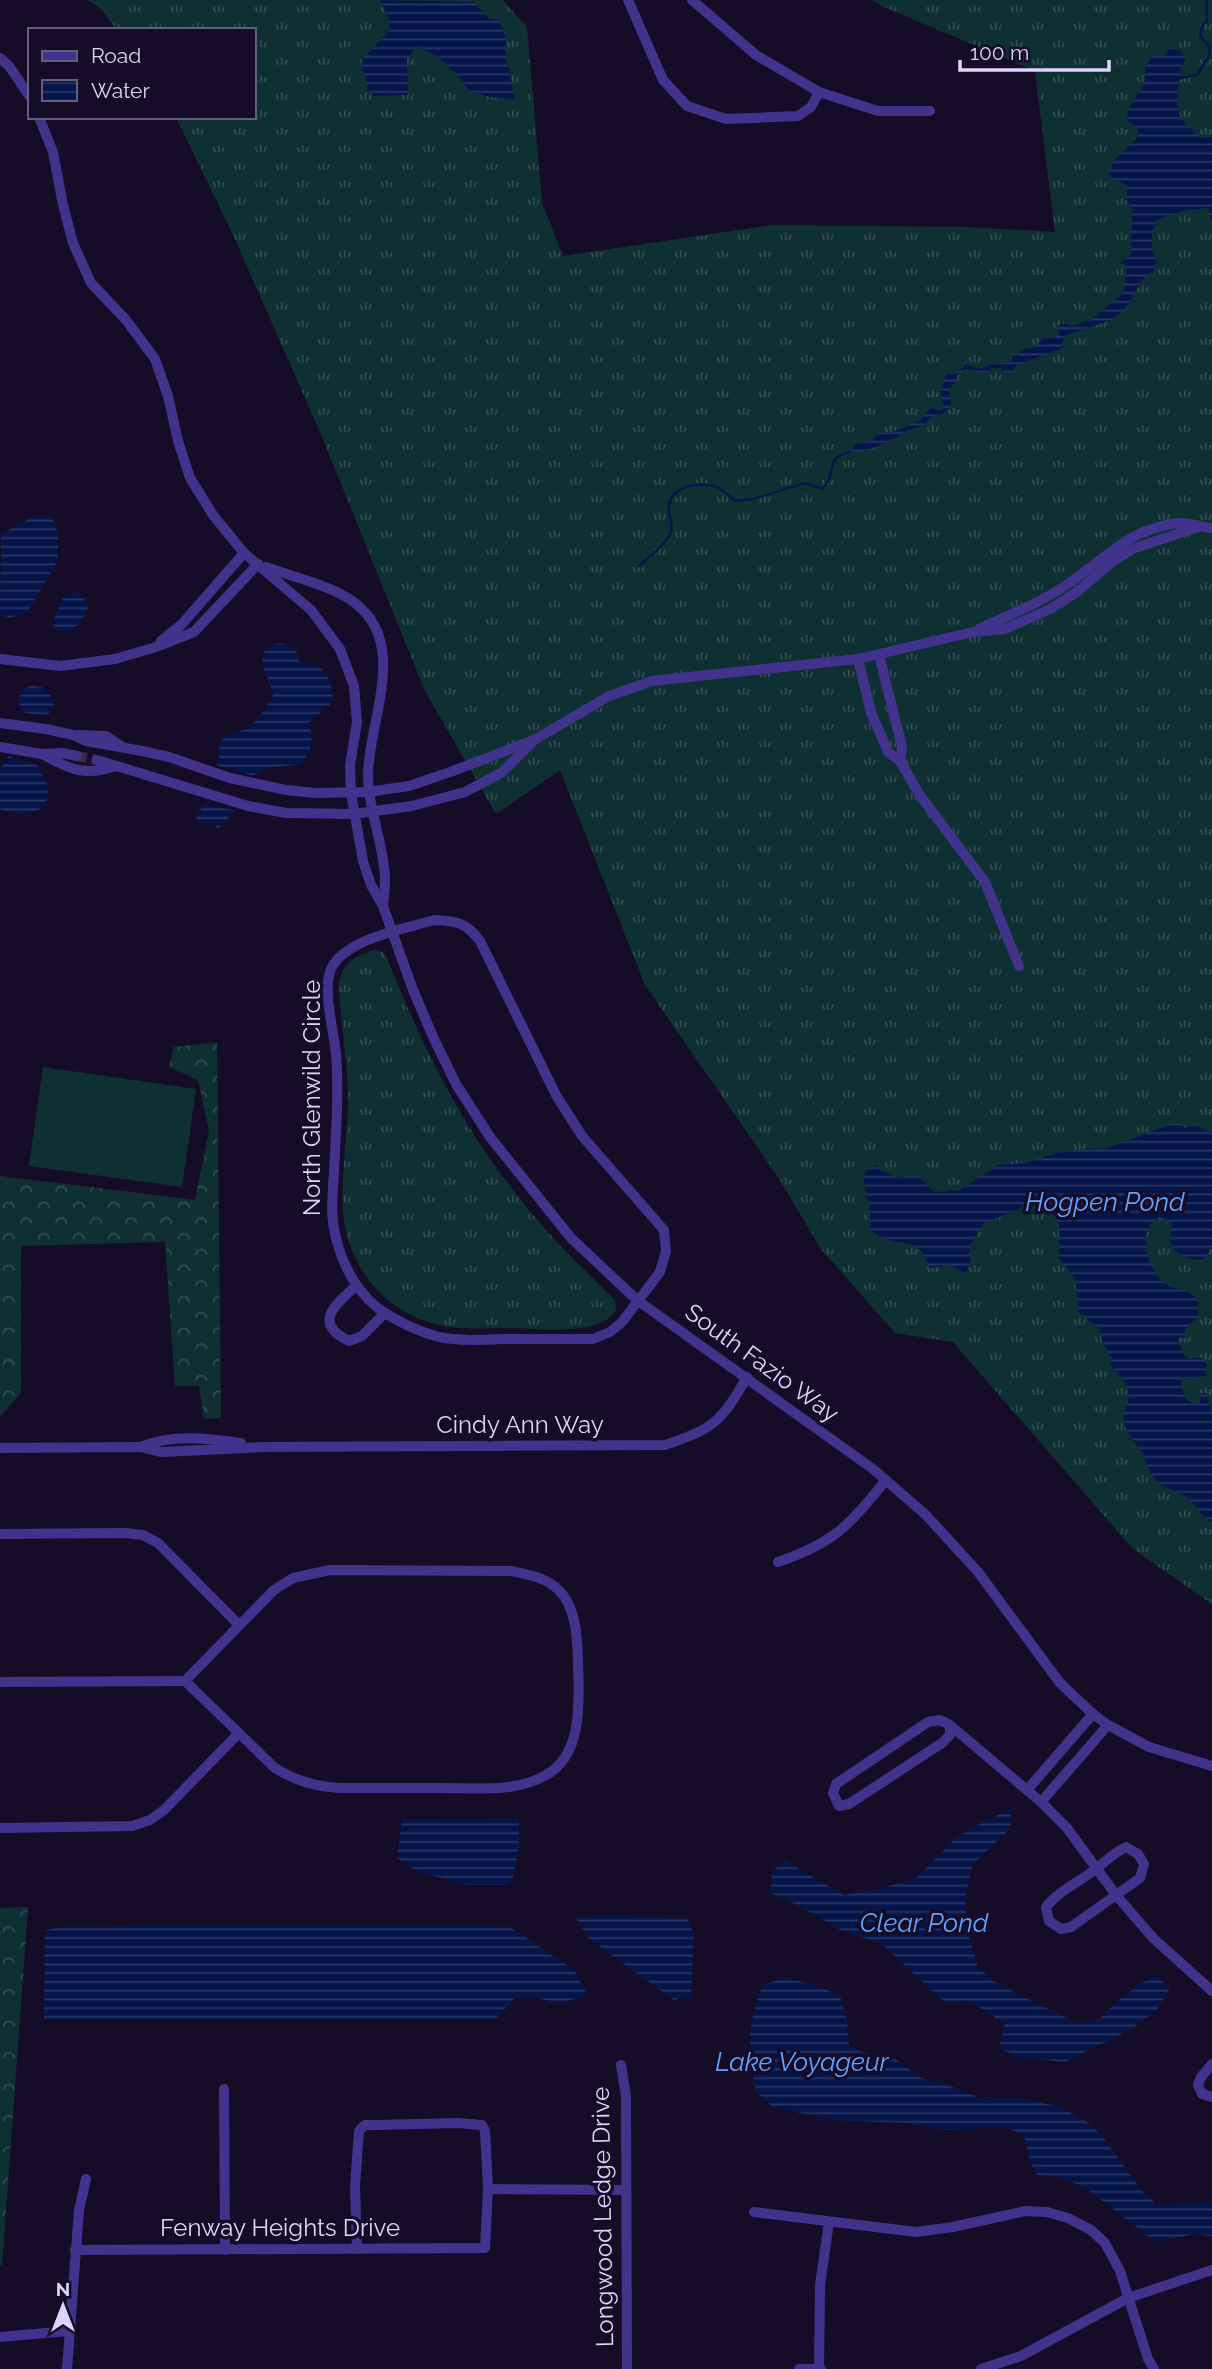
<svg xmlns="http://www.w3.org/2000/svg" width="1212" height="2369" viewBox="0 0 1212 2369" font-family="Raleway,sans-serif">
<defs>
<pattern id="grass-tufts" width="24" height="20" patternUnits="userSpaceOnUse" patternTransform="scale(1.75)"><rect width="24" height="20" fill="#0f3033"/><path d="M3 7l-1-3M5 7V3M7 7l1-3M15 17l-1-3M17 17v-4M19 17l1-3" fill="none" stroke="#324d52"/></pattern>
<pattern id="forest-crowns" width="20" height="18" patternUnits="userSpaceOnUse" patternTransform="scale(1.75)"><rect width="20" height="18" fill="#0f3033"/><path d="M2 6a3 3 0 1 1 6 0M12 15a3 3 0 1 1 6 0" fill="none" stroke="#324d52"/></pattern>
<pattern id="water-rules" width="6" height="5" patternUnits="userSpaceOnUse" patternTransform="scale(1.75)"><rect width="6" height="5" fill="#05154a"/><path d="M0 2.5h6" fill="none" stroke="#293665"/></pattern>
</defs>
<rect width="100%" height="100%" fill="#150d28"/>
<g fill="url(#grass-tufts)">
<polygon points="88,0 503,0 527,27 542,203 563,256 773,225 965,227 1055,232 1035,71 884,7 872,0 1212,0 1212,1604 1133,1549 953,1342 895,1333 821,1249 778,1177 645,985 560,770 496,814 425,691 320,432 234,237 176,117 254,117 254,30 117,30 101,9"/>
<path d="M374,950L382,952L386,956C425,1053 465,1134 533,1215C559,1246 587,1272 615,1300L616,1311C597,1337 539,1328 509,1328C488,1328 466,1330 445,1326C389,1317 347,1268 343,1212C341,1177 347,1140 348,1105C349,1064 340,1024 339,983C343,962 355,956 374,950Z"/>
</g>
<g fill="url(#forest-crowns)">
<polygon points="217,1042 221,1418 204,1419 199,1386 175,1386 165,1242 21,1246 21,1393 0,1417 0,1176 195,1200 209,1131 198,1080 169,1067 174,1047"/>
<polygon points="28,1907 2,2265 0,2265 0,1908"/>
</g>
<polygon fill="#0f3033" points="43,1067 196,1089 182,1187 29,1166"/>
<g fill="url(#water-rules)">
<path d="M380,0L474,2L490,19L499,20L505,36L506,57L515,99C501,98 478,98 467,88C463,85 461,78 457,75C446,63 432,51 416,47L407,59L408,95L374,96L367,89C368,77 360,68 362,60L390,30L389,19Z"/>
<path d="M1169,48L1179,50L1185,56V61L1181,66L1177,104L1181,118L1197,135L1205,138L1212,137V222L1208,208L1187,210L1157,220L1152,233V249L1157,260L1153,271L1143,279L1124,311L1109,321L1065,335L1060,349L1017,365L1011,373L1002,374L1001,368H992L984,374L967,369L957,375V381L948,390L951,399L950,408L942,414L931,417L924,425L908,430L892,440L870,449L849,453L856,444L870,441L879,433H890L921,420L932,406L938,411L943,410L942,395L939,391L941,390L946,374H952L965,366L959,357L970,366L982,369L989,363L993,365L1012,361L1011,354L1017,355L1021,350L1033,348L1044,338H1052L1059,335L1058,326L1065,323L1072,326L1093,319L1124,292L1126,265L1120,263L1131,254L1132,210L1126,199L1128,186L1114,179L1109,173L1115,159L1137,138C1140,127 1134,124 1126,120C1128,105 1137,96 1145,83V67L1153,55L1164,56Z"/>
<polygon points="38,514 53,517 58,535 58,560 27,613 10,618 0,614 1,534"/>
<polygon points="79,592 89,606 81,622 67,633 53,629 55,616 64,596"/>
<path d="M280,643L291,646L298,654L299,662C319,663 330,671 332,693C333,698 334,700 330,704C325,710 315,716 309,723C313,742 313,749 301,764L267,768L254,775L234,812L218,829L213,823L202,825L197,821L196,815L205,804L220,752L219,746C225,731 235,735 247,728C257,722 267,706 273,696C270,676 247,650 280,643Z"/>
<path d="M30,686C45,686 49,690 54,704L47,716L37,765C46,784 52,785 45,807C30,814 16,816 0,809V768L9,756L22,712L18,698L24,689Z"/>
<path d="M1178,1122L1185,1128L1194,1124L1206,1131L1212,1132V1246L1204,1259C1190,1261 1172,1255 1170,1239C1170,1233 1174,1227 1170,1222C1167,1220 1163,1219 1160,1217C1136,1227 1146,1270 1165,1283C1177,1292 1187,1286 1198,1301V1317L1185,1329V1338L1181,1337L1178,1339L1185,1356L1190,1359L1200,1357L1206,1361V1376L1181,1379C1180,1392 1186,1403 1199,1405L1201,1393H1206L1212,1412V1522C1200,1516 1196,1503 1185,1496C1177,1491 1168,1490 1160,1484C1149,1475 1148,1462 1141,1451C1135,1442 1128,1435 1124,1423C1122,1415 1125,1410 1128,1402C1132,1389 1119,1373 1110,1365L1112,1358L1102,1341L1100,1329L1078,1312L1075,1278L1059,1258V1224L1054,1215L1042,1204L1028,1200L1018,1210L984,1223L971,1244L969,1252L971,1263L965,1274L949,1264L932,1268C923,1262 925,1250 916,1246C899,1239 884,1245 870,1229L869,1206L863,1177L867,1170L877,1165L880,1170L900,1179L915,1175L918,1176L934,1192L960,1190L998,1165L1026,1163L1057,1153L1091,1148L1101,1150Z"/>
<polygon points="1011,1808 1010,1829 973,1864 965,1897 968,1933 978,1967 993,1981 1076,2023 1100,2019 1116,2002 1140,1984 1156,1976 1170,1988 1156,2011 1130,2030 1065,2062 1018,2057 999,2048 1005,2024 969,2001 944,2002 882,1944 841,1930 799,1906 770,1893 772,1872 784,1860 844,1895 879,1889 916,1878 958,1836"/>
<polygon points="519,1819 519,1845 513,1879 505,1885 468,1885 416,1871 397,1858 402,1820"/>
<polygon points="610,1915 688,1919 694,1935 691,1996 674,2000 588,1938 576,1918"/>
<polygon points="189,1925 492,1925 510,1927 575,1971 587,1995 561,2003 532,1997 515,1998 495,2019 44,2019 45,1930 63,1927"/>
<path d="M787,1977L839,1994L847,2019L849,2045L862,2052L892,2057L922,2078L942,2083L978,2097L1018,2098L1057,2106L1084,2120L1100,2133L1145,2195L1159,2205L1212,2202V2236L1194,2234L1156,2242L1084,2187L1056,2176L1037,2175L1030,2161L1024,2135L1005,2127L944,2130L905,2123L833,2120L773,2107L755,2091C750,2045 745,2029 763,1985Z"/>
</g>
<g fill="#150d28">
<polygon points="19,712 49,716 40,766 8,756"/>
<polygon points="213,764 259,777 238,812 202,802"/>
</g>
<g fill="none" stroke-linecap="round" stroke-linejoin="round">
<g stroke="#05154a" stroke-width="2.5">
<polyline points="1180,78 1197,75 1209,56 1210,47 1200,36 1202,26 1207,21 1207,0"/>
<path d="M639,566C649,556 662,549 669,536C675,526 669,520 669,510C668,485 701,480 719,488C724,491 730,497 736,501L753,499L805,483L822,489C838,474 823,458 850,452"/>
</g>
<polyline stroke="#332b48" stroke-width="10" stroke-dasharray="10 5" stroke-linecap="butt" points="77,756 97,760"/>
<g stroke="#41338c" stroke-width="10">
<polyline points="628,0 663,80 687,106 726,119 798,116 811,107 819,92"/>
<polyline points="692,0 756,55 819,92 878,111 930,111"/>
<polyline points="0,58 9,66 30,97"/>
<polyline points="39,117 53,152 63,205 73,243 91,283 126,320 155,359 168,396 178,441 190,478 213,515 244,553 311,610 340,649 354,686 357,722 350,765 351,793 363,861 371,885 383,906 413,990 434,1039 456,1084 490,1137 571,1238 637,1300 873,1469 926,1515 978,1572 1060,1683 1093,1714 1108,1725 1149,1747 1212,1766"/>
<path d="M266,567C295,578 331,585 355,603C409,644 369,720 368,774C368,810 384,844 385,879C385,888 384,897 383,906"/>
<path d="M979,629C1009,615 1041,603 1069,583C1105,559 1132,526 1181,523C1190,523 1202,527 1212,528"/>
<polyline points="161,641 182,624 244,553"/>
<polyline points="879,655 902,747 900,761"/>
<polyline points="0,659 60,666 115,659 153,648 194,632 258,564"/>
<polyline points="858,659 871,712 888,752 900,761 919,794 985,882 1019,966"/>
<polyline points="0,723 46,729 73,735 86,741 142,751 169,757 230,778 286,790 316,793 368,792 409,786 453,771 536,739 609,696 652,681 858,659 973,632 1005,629 1050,609 1077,592 1113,561 1135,548 1198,527"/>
<polyline points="78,735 106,736 121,746"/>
<polyline points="0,747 42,754 63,753 77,756"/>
<path d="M42,754C69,769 85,777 115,766"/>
<polyline points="97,760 248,806 286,813 353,814 412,806 465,792 501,773 532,743"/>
<path d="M434,920C456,921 466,922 480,941L556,1095L582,1136L664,1230L666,1251L660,1272L622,1322L610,1332L593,1339C563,1339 533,1339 502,1339C481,1340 459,1341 439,1337C420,1332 401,1323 385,1313C358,1296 342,1265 335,1234C330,1213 333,1192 334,1171C336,1132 339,1092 336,1054C334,1031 322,990 331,969C345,939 404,929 434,920Z"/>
<path d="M356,1286C335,1305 312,1323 349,1341L362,1336L385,1313"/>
<path d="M140,1447C172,1434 207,1438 241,1443"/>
<path d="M0,1448L140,1447L161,1452L264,1447L665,1445C715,1428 721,1422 747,1377"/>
<polyline points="0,1534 125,1533 143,1535 158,1543 239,1625"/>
<path d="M778,1562C836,1542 848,1526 886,1480"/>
<path d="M330,1570L511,1571C531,1575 550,1578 563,1595C577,1614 577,1640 578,1662C579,1699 584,1754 546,1775C516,1793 475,1788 441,1788C407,1788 373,1788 339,1788C314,1786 296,1781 275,1768L185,1681L274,1590L293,1578Z"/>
<polyline points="0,1682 185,1681"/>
<polyline points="950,1725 950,1735 942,1743 849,1804 839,1806 833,1793 836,1784 928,1722 940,1720 950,1725 1041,1802 1067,1828 1116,1895 1153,1938 1212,1991"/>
<polyline points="1027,1790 1093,1714"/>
<polyline points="1041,1802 1108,1725"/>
<polyline points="0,1828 132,1826 150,1820 164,1810 238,1734"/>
<path d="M1126,1847L1138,1854L1144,1864L1140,1878L1071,1927L1061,1929L1049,1921L1046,1907C1059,1891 1078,1882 1095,1870C1106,1861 1113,1853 1126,1847Z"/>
<polyline points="1212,2064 1201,2077 1198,2085 1202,2094 1212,2097"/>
<polyline points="621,2065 626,2096 627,2369"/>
<polyline points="224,2089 225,2250"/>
<polyline points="488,2189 625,2190"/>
<polyline points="754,2212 916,2232 953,2227 1025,2211 1047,2212 1068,2218 1091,2230 1105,2243 1120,2271 1148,2359 1154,2369"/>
<path d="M75,2250C212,2250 349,2249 485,2248L488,2189L485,2131L482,2125L458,2123L377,2125H365L359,2131L355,2186L357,2249"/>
<polyline points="0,2337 68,2331"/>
<polyline points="67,2369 79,2210 86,2179"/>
<polyline points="799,2369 821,2369"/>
<polyline points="819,2369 820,2285 829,2222"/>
<polyline points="981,2369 1021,2356 1128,2298 1212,2270"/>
</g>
</g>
<g text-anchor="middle" stroke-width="7" stroke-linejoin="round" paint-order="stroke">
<g font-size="24" fill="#ded4ff" stroke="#150d28">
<text transform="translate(312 1098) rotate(-90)" y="8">North Glenwild Circle</text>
<text transform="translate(762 1363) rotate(36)" y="8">South Fazio Way</text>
<text x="520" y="1433">Cindy Ann Way</text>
<text transform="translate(603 2217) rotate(-91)" y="8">Longwood Ledge Drive</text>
<text x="280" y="2236">Fenway Heights Drive</text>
</g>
<g font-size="26" font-style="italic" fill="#62a3ff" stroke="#150d28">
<text x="1105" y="1211">Hogpen Pond</text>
<text x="924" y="1932">Clear Pond</text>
<text x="802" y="2071">Lake Voyageur</text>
</g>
</g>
<rect x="28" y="28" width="228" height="91" fill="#150d28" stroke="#655d7e" stroke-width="2"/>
<rect x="42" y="51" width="35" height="10" fill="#41338c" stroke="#655d7e" stroke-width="2"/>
<text x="91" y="63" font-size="21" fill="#ded4ff">Road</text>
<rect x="42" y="80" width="35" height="21" fill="url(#water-rules)" stroke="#655d7e" stroke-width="2"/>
<text x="91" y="98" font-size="21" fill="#ded4ff">Water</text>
<g transform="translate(63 2306)" stroke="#150d28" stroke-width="5" paint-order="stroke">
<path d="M0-5L12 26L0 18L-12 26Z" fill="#ded4ff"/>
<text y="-10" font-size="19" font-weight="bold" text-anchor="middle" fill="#ded4ff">N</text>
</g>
<path d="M960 60v10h149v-10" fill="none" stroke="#ded4ff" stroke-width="3.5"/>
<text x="970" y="60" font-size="21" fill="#ded4ff" stroke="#150d28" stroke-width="5" paint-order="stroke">100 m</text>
</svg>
